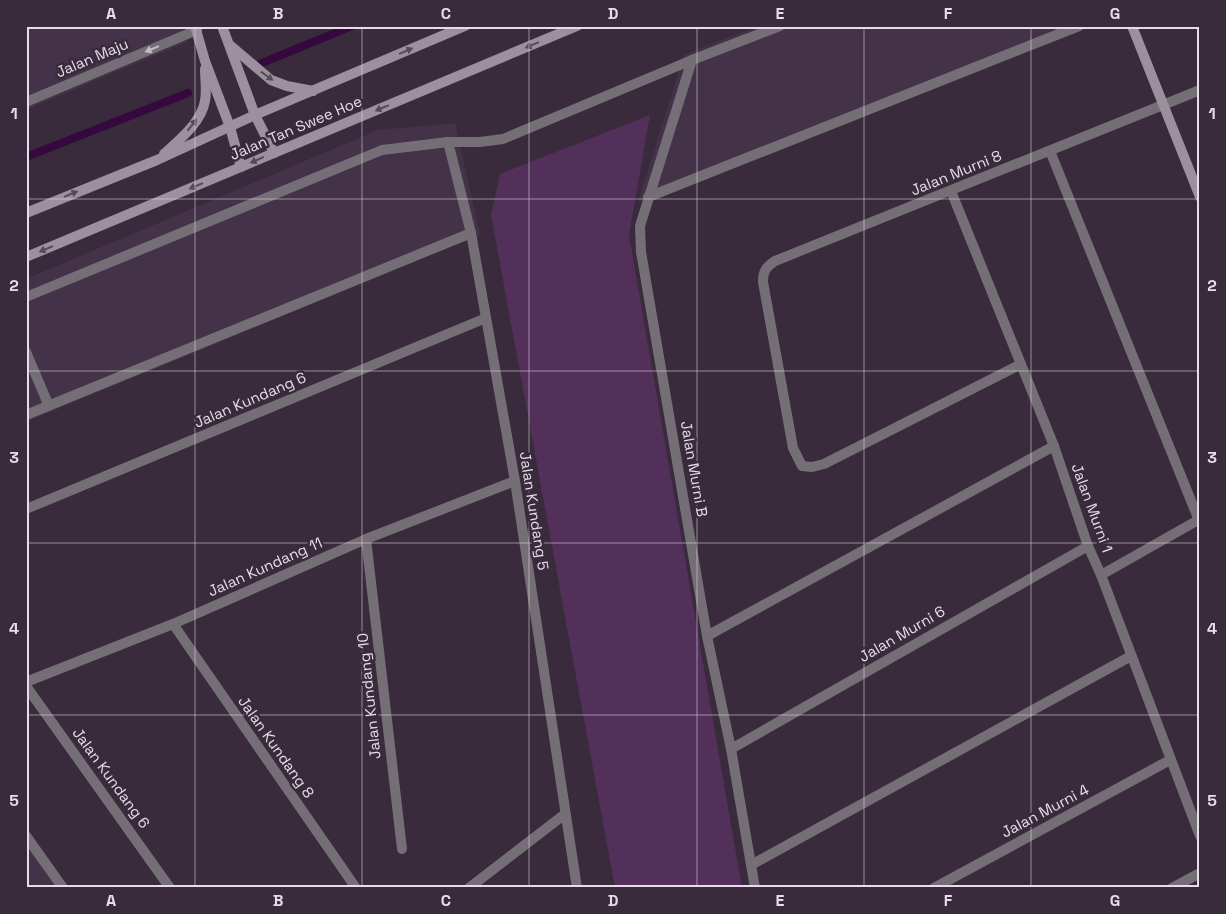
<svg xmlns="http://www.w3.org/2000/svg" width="1226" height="914" viewBox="0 0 1226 914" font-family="'Space Grotesk',sans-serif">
<rect width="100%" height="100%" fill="#392b3c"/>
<g fill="#443248">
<polygon points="26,26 180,26 187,42 26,110"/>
<polygon points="758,26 1094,26 655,200 638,202 684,55"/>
<polygon points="455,123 480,235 26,422 26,279 378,130"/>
<polygon points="26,826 59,873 69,888 26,888"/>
</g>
<polygon fill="#523059" points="650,115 629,235 742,888 615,888 491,215 500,174"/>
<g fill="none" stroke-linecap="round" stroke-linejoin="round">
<g stroke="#36093e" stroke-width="8">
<polyline points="262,63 352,26"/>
<polyline points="26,157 188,93"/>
</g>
<g stroke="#756e77" stroke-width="10">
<polyline points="1050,151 1200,523"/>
<polyline points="648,197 1079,26"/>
<polyline points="26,352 49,406"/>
<polyline points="26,415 471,233"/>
<polyline points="1101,575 1200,519"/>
<polyline points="707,636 1054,446"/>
<polyline points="26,836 63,888"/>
<polyline points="751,865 1131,656"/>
<polyline points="1172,888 1200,873"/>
</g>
<g stroke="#756e77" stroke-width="10">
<polyline points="692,60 640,226 641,252 707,636 731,749 755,888"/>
<polyline points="26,102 197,30"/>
<polyline points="448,142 471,233 515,481 577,888"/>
<polyline points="951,191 1054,446 1088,546 1101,575 1200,836"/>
<polyline points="26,297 382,150 448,142 480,142 503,139 692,60 780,26"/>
<path d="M1021,364L824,464L812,467L802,466L793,448L763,282C763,271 766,267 775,261L1200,90"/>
<polyline points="26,509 486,318"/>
<polyline points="366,539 402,849"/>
<polyline points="173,624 356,888"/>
<polyline points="26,682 173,624 366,539 515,481"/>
<polyline points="26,686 170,888"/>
<polyline points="731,749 1088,546"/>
<polyline points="469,888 565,814"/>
<polyline points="934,888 1170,760"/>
</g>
<g stroke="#9c909e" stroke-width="10">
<polyline points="195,26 205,61 230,127 241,167"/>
<polyline points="222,26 255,115 274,153"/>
<polyline points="1132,26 1200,197"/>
<polyline points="231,46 271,80 287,86 313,91"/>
<path d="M164,154C179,140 201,123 205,101C207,91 205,79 205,69"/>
<polyline points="26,213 157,160 255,115 465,26"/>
<polyline points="26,257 577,26"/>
</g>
</g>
<defs><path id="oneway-solid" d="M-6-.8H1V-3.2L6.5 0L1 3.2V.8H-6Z" transform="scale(1.25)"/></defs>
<g fill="#574959">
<use href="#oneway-solid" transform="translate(532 45) rotate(157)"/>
<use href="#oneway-solid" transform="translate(406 51) rotate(-23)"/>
<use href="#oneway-solid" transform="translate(267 76) rotate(36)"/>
<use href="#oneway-solid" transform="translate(382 108) rotate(157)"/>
<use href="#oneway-solid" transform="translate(192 125) rotate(-52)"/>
<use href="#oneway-solid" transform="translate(257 160) rotate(156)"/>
<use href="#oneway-solid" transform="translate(196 186) rotate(157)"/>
<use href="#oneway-solid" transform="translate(71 194) rotate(-22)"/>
<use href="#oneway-solid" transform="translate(46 249) rotate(157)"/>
</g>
<use fill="#c4bcc6" href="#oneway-solid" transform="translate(152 49) rotate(157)"/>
<path fill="none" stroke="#e6dde8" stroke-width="1" stroke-opacity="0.55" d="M195,26V888M362,26V888M529,26V888M697,26V888M864,26V888M1031,26V888M26,199H1200M26,371H1200M26,543H1200M26,715H1200"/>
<g text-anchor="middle" stroke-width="5" stroke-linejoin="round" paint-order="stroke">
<g font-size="15" fill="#e6dde8" stroke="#392b3c">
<text transform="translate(92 58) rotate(-23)" y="5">Jalan Maju</text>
<text transform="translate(296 128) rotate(-23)" y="5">Jalan Tan Swee Hoe</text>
<text transform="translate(956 173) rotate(-22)" y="5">Jalan Murni 8</text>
<text transform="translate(250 400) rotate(-23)" y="5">Jalan Kundang 6</text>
<text transform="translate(694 469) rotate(80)" y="5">Jalan Murni B</text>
<text transform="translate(1092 508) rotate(70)" y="5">Jalan Murni 1</text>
<text transform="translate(534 511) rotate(81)" y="5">Jalan Kundang 5</text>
<text transform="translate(265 567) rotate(-24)" y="5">Jalan Kundang 11</text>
<text transform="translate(902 634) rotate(-30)" y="5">Jalan Murni 6</text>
<text transform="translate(369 696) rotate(-96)" y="5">Jalan Kundang 10</text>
<text transform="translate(276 747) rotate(55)" y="5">Jalan Kundang 8</text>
<text transform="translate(111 778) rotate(54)" y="5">Jalan Kundang 6</text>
<text transform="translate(1045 811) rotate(-28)" y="5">Jalan Murni 4</text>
</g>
</g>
<rect width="1226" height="914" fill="none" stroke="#392b3c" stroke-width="55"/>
<rect x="28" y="28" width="1170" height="858" fill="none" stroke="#e6dde8" stroke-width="2"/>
<g font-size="16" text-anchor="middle" font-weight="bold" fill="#e6dde8">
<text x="111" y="19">A</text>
<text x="278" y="19">B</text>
<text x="446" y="19">C</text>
<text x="613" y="19">D</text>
<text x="780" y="19">E</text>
<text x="948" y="19">F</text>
<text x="1115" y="19">G</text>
<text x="14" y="119">1</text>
<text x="1212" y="119">1</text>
<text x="14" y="291">2</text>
<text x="1212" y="291">2</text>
<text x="14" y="463">3</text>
<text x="1212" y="463">3</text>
<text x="14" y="634">4</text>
<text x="1212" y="634">4</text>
<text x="14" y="806">5</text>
<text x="1212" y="806">5</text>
<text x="111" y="906">A</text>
<text x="278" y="906">B</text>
<text x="446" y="906">C</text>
<text x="613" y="906">D</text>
<text x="780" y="906">E</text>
<text x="948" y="906">F</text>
<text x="1115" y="906">G</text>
</g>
</svg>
